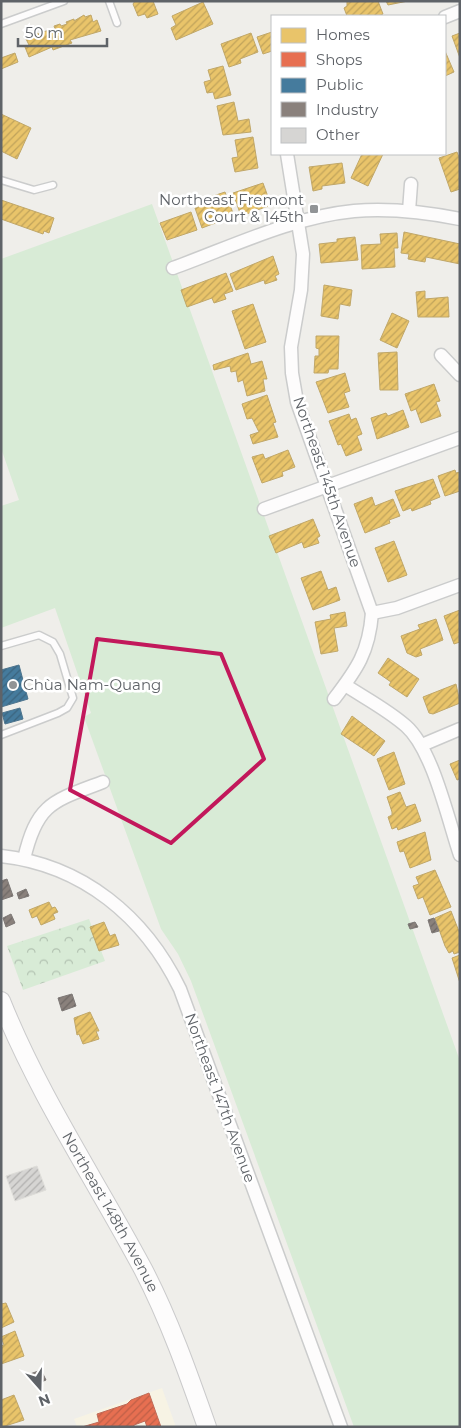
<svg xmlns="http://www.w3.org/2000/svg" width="461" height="1428" viewBox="0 0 461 1428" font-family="Montserrat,sans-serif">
<defs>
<pattern id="forest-crowns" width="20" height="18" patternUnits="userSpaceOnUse" patternTransform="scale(1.25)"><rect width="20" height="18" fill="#d8ebd6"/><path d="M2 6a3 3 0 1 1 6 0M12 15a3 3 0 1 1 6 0" fill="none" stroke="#b2c2b1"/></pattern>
<pattern id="homes-hatch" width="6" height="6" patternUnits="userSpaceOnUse" patternTransform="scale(1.25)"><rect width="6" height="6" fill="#e9c46a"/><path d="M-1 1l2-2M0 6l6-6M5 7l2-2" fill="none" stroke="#c0a35b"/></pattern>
<pattern id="shops-hatch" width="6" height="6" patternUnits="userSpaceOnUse" patternTransform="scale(1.25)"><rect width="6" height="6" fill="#e76f51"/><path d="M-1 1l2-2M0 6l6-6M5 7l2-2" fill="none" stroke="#be5f47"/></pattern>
<pattern id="public-hatch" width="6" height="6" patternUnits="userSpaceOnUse" patternTransform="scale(1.25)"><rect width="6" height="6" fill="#457b9d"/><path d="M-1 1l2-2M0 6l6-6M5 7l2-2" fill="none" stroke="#3b647e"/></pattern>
<pattern id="industry-hatch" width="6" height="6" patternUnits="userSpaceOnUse" patternTransform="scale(1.25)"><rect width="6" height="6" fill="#8a817c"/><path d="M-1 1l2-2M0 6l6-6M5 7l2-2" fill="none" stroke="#6e6865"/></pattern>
<pattern id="building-hatch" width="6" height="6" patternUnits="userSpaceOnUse" patternTransform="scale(1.25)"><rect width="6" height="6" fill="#d6d5d3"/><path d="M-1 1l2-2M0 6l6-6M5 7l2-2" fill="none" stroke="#b1b0af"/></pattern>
</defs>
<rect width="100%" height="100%" fill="#efeeea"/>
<polygon fill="#f7f3e4" points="162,1388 176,1427 77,1427 74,1419"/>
<polygon fill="#d8ebd6" points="152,204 460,1061 460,1427 354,1427 191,981 178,954 161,929 84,717 91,713 55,608 1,628 1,506 19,500 1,448 1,259"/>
<polygon fill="url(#forest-crowns)" points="89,919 105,961 23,990 7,946"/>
<g fill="url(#homes-hatch)" stroke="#c0a769">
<polygon points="135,1 153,1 158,14 147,18 145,14 138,16 133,4"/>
<polygon points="378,1 383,14 378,16 347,16 344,8 347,6 347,1"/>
<polygon points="386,1 408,1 388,5"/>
<polygon points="203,2 213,24 176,40 171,28 176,25 172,16"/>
<polygon points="84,15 85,17 91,15 93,22 97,20 101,31 70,40 72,43 53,50 52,47 29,57 25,47 29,45 26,39 38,33 39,36 43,34 42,32 55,29 54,26 60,24 61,26 67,24 66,22 74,19 74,21"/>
<polygon points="272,32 272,51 263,54 257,37"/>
<polygon points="251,33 258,52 240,59 241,63 229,67 221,44"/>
<polygon points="460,33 460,58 452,36"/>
<polygon points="445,51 454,72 445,76"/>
<polygon points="15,53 18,62 1,69 1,58"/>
<polygon points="223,66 231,95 215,99 213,92 207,93 204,82 211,80 208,70"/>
<polygon points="234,102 238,121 249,119 251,132 223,135 217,106"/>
<polygon points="1,114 31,128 17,159 1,151"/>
<polygon points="253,137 258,168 235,172 232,158 238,157 235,140"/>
<polygon points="457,152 460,160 460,189 451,192 439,158"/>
<polygon points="362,154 383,154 368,186 351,178"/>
<polygon points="342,163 345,183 322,186 322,189 313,191 309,167"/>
<polygon points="263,183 271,205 241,216 233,193"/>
<polygon points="225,192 233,213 216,218 218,222 202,228 195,208 212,202 210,197"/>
<polygon points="1,200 54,218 49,233 44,231 43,234 1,219"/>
<polygon points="191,212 197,230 167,240 160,223"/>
<polygon points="404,232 460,244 460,264 426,257 425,262 408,259 409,254 401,253"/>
<polygon points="397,233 398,248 394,248 395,267 362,269 361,245 381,244 380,234"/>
<polygon points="355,237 358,260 321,263 319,244 337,242 337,239"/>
<polygon points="273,256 279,274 275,276 277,280 265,284 264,280 236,290 230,274"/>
<polygon points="226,273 233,291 224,294 226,299 214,303 212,298 187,307 181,290"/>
<polygon points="324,285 352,290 350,306 340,304 338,319 321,316"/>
<polygon points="425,291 425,299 448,297 449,317 418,317 416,292"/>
<polygon points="253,304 266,342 245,349 232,311"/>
<polygon points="392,313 409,321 397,348 380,340"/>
<polygon points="316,336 339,336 338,369 329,369 328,373 314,373 315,356 319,356 319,349 316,348"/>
<polygon points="397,352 398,390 380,390 378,353"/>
<polygon points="248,353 251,364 262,361 267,379 263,379 265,391 247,396 243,380 238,382 236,371 231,372 230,366 214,370 213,365"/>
<polygon points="345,373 350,391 344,393 349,407 328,413 316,382"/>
<polygon points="434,384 440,401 436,402 441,416 421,423 416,409 411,411 405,394"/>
<polygon points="267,395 276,422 273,423 278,437 253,444 250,435 259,432 252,418 247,419 242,404"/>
<polygon points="403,410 409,427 377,439 371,418 386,413 388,416"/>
<polygon points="349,414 351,420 356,418 362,434 357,436 362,450 346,456 341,444 338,445 329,421"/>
<polygon points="288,450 295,467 282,472 283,476 262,483 252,457 263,454 265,459"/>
<polygon points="455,470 456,473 460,472 460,491 445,496 438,476"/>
<polygon points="433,479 440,497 430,501 431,504 412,511 411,508 403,511 395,491"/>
<polygon points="372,497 375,506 393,499 400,516 389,520 390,523 365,533 354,504"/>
<polygon points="313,519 320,536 317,538 319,543 304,548 302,542 276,553 269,536"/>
<polygon points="394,541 407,575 388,582 375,548"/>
<polygon points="321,571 328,590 336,587 340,600 313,610 301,578"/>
<polygon points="460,610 460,642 454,644 444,616"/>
<polygon points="345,612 347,626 334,628 338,651 321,654 315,622 331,619 330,615"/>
<polygon points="436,619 443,640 420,649 422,655 416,657 407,653 401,636 420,629 418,625"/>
<polygon points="388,658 419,679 407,697 389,685 391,682 378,673"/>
<polygon points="456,684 460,703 433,714 429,713 423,697"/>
<polygon points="352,716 385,741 374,756 341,734"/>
<polygon points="394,752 405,784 389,790 377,759"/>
<polygon points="460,760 460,779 457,780 450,764"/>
<polygon points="400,792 406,807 415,804 421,821 398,830 397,827 392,829 388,817 392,815 392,812 387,797"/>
<polygon points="425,832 431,860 410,868 404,851 400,852 397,842"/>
<polygon points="435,870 451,907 430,915 423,897 418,899 413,886 419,884 416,877"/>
<polygon points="49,902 52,908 55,907 58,912 53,914 55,919 41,925 37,916 32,918 29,910"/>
<polygon points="451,911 460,934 460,952 454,954 453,951 449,953 445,946 435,918"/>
<polygon points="104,922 110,936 115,934 119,945 99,951 90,927"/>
<polygon points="460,955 460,983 452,958"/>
<polygon points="90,1012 99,1031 96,1031 99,1039 83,1044 79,1034 77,1035 74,1018"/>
<polygon points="6,1303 14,1322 1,1328 1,1304"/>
<polygon points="15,1331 24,1356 1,1364 1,1346 4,1345 1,1337"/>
<polygon points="14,1395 24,1420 2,1427 1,1400"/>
</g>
<polygon fill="url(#shops-hatch)" stroke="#be6b58" points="149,1393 161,1427 147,1427 145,1421 134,1425 134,1427 82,1427 99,1422 97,1414 127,1404 131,1400"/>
<g fill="url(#public-hatch)" stroke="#4d748d">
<polygon points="19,665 28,699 1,707 1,670"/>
<polygon points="20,708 23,719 5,724 2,713"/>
</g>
<g fill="url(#industry-hatch)" stroke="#7d7876">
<polygon points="7,879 13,896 1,900 1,881"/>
<polygon points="26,889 29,896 19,899 17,893"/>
<polygon points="11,914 15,923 6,927 3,918"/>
<polygon points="434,918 439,931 432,933 428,920"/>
<polygon points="415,922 418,927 410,929 408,924"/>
<polygon points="72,994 76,1006 62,1011 58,998"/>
<polygon points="41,1370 46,1380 34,1385 30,1374"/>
</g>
<polygon fill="url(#building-hatch)" stroke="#deddd9" points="37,1166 46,1190 15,1201 6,1176"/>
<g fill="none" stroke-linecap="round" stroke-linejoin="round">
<defs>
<g id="service">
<polyline points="109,1 117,23"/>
<polyline points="1,24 64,1"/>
<polyline points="1,180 34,190 53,185"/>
<polyline points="1,646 39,635 53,642 60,654 73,698 67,708 58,713 1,735"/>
</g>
<g id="minor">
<polyline points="445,17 460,11"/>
<path d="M287,154L303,254L301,290L291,347L292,373L297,402L372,613C369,652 357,669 334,699"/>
<polyline points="409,211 411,184"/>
<path d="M173,268C231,247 292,217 354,211C390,208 425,212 460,219"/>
<polyline points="441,355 460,375"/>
<polyline points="264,509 460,438"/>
<polyline points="372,613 397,608 460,585"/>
<path d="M345,685C365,698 388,710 406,726C433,750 448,820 460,855"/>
<polyline points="422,745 460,729"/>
<path d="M1,856C83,865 145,917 180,989L341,1427"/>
<path d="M24,859C37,803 53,801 103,782"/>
</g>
<g id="secondary">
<path id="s1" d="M1,1001C39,1096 95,1179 143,1269C169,1319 188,1373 207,1427"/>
</g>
</defs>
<use href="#service" stroke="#cbcccc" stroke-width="9"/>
<use href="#minor" stroke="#cbcccc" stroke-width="15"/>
<use href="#secondary" stroke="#cacacb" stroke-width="20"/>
<use href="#service" stroke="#fdfcfc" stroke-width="6"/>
<use href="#minor" stroke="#fdfcfc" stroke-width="12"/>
<use href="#secondary" stroke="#fdfcfc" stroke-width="18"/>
</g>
<path fill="none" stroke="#c2185b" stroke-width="4" stroke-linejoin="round" d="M97,639L221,654L264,759L171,843L70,790Z"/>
<g fill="#919496" stroke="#fff" stroke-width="2">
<rect x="309" y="204" width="10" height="10" rx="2.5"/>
<circle cx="13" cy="685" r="5"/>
</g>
<g text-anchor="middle" stroke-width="5" stroke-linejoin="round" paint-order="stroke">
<g font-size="15" fill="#5f6368" stroke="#fff" text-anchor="end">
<text x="304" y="205">Northeast Fremont<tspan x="304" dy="17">Court &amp; 145th</tspan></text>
<text x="23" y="690" text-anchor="start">Chùa Nam-Quang</text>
</g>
<g font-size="15" fill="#5f6368" stroke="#fff">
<text transform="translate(327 482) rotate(71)" y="5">Northeast 145th Avenue</text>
<text transform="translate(220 1098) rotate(70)" y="5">Northeast 147th Avenue</text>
<text dy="5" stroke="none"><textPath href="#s1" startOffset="238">Northeast 148th Avenue</textPath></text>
</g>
</g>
<rect width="461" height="1428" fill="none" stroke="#5f6368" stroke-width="5"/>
<rect x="271" y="15" width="175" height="140" fill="#ffffff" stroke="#bfc1c3"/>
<rect x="281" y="28" width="25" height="15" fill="#e9c46a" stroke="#bfc1c3"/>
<text x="316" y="40" font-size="15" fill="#5f6368">Homes</text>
<rect x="281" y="52" width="25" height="15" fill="#e76f51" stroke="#bfc1c3"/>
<text x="316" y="65" font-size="15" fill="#5f6368">Shops</text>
<rect x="281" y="78" width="25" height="15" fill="#457b9d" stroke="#bfc1c3"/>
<text x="316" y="90" font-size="15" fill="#5f6368">Public</text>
<rect x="281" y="102" width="25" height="15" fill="#8a817c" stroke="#bfc1c3"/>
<text x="316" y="115" font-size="15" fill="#5f6368">Industry</text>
<rect x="281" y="128" width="25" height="15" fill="#d6d5d3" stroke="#bfc1c3"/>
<text x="316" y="140" font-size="15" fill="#5f6368">Other</text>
<g transform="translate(40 1388) rotate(160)" stroke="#ffffff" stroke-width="4" paint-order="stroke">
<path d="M0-4L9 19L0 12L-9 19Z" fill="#5f6368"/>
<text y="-8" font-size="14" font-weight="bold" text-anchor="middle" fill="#5f6368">N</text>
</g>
<path d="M18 38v8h89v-8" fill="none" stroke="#5f6368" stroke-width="2.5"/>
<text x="25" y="38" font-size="15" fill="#5f6368" stroke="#ffffff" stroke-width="4" paint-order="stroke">50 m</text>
</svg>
